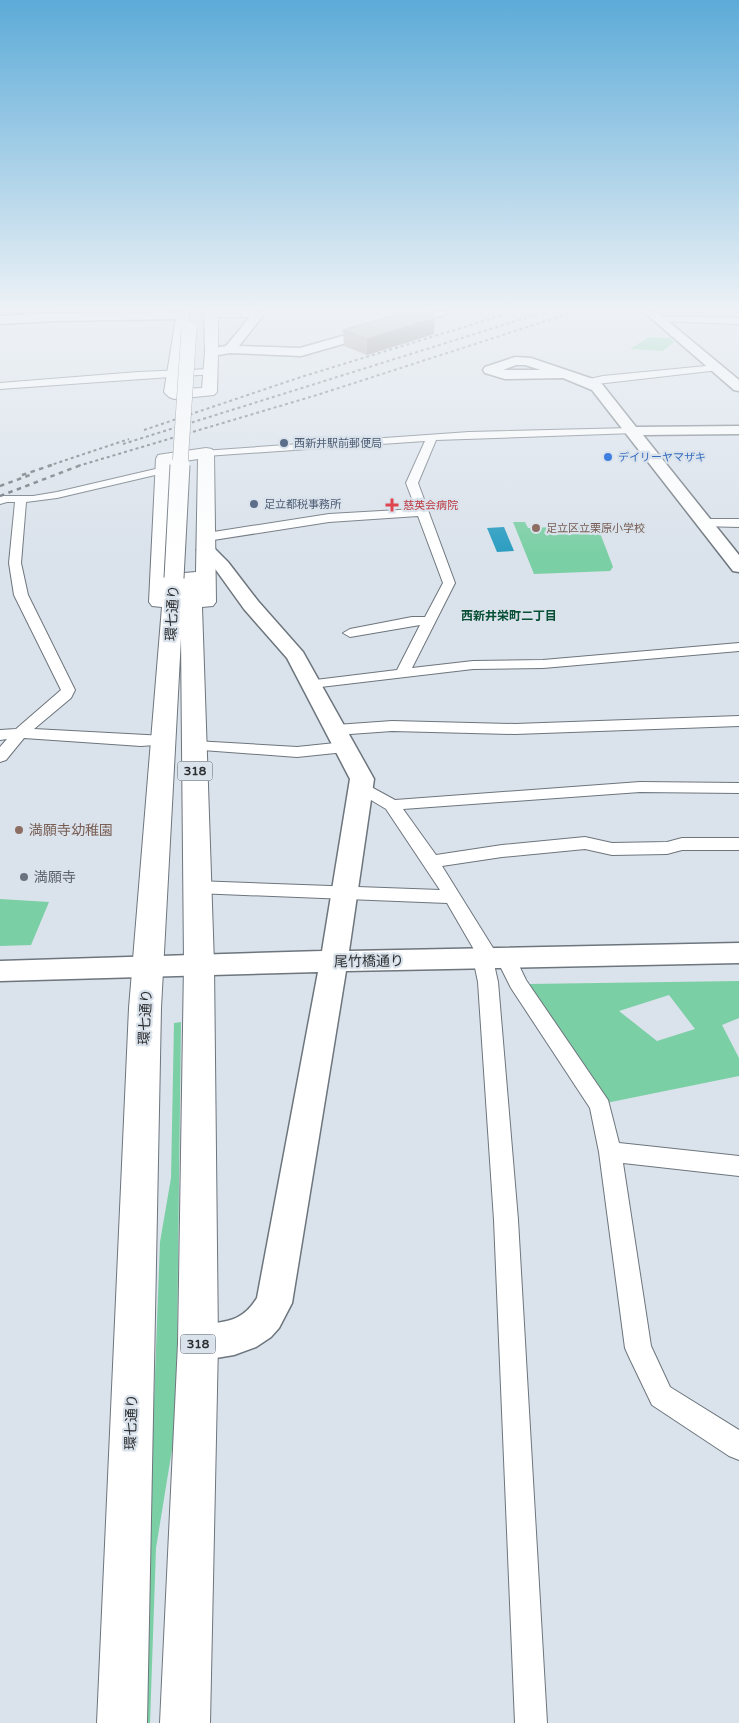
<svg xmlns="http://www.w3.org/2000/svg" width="739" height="1723" viewBox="0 0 739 1723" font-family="'Varela Round','Noto Sans JP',sans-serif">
<rect width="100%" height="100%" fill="#dae2eb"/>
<g fill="#7bcfa5" fill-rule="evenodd">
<polygon points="649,337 670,338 674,342 663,351 630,349"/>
<polygon points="513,522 525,522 528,528 531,528 597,525 613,567 610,571 534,574"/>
<polygon points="0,899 49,902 31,945 0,946"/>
<path d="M739,981V1018L722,1025L739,1058V1076L606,1103L528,984ZM669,995L695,1029L657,1041L619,1011Z"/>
<polygon points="181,1022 176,1425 156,1548 150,1723 142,1723 160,1242 171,1178 174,1023"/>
</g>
<polygon fill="#2b9dc1" points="504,527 514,551 497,552 487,528"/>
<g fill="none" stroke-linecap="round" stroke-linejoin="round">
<defs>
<g id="street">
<polygon points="209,312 261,312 263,314 259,317 211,317 207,314"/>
<polygon points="659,316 739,318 739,324 656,321 655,319"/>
<polygon points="716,365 719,366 719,370 588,385 583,382 585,380 603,376"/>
<polygon points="210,369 215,372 213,374 0,389 0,383 138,372"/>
<polygon points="631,428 636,431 635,433 436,440 418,483 455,583 412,668 473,661 543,660 739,643 739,651 543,668 473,669 312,688 307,687 305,684 307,681 397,670 420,625 350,637 343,633 350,629 412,617 425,617 443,583 418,516 329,522 207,541 201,537 207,533 329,514 416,509 406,483 425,441 206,456 202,455 201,453 202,451 469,432"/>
<polygon points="164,467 168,468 169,470 168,472 57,498 26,502 21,563 28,595 75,690 71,698 34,729 165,736 170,738 173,741 170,744 141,746 24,738 6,760 0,762 0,747 7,739 0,740 0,730 16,729 61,690 14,595 9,563 15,502 7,502 0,504 0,496 33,496 57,492"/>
<polygon points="704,519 739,519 739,527 700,526 698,523"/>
<polygon points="739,716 739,726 515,734 392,731 336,735 331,733 328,730 331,727 336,725 392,721 515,724"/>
<polygon points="195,741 297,747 345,742 351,744 353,747 351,750 345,752 297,757 189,749 187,746 189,743"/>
<polygon points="362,782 395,800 640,782 739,783 739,793 640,792 403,809 436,855 502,845 585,837 612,843 667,842 682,838 739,838 739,850 682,850 667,854 612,855 585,849 502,857 442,866 498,956 499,953 506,951 513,953 526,980 608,1100 619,1143 739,1156 739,1176 623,1163 651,1346 670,1387 739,1430 739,1460 729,1456 652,1405 629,1357 625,1348 599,1152 590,1108 511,988 497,960 494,964 498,982 518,1220 547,1723 515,1723 494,1220 478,982 473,958 476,953 447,903 196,893 190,891 187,887 190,883 196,881 440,890 386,809 356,791 354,787 356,783"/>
</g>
<g id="secondary">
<polygon points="181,312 185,313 187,316 185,319 53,321 0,324 0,316 53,313"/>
<polygon points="254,312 266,312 239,346 300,348 427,312 446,312 444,315 301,356 230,353 213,356 208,355 207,352 208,349 226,346"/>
<polygon points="644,312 657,312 739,380 739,391 734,390"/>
<path d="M515,357L531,358L593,379L602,384L636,427L739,426V434L643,435L739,555V572L733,571L592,390L563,378L505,379L485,373L483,370L485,367ZM516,365H525L541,370H503Z"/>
<path d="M206,545L212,546L228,562L258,601L303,652L374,779L349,951L739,943V963L346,971L292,1303L279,1328L271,1337L256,1347L234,1355L198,1361L185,1356L180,1343L185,1330C216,1318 237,1330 257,1298L318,972L0,981V961L322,951L350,779L287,658L244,609L216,570L197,550L200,546Z"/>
</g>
<g id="primary">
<polygon points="177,312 190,312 180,389 202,388 205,352 204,312 218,312 218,349 220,352 218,355 217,392 214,395 174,399 169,397 164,392"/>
<path d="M206,448L212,449L214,453L216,602L213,606L202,607L214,964L218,1343L210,1723H160L178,1343L184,964L181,638L161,1008L147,1723H97L129,1008L162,607L152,606L149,602L156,459L158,455L164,454ZM198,459L196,572L184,573L182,575L174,572L170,573L172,463Z"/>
</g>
</defs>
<use href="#street" stroke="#6d757d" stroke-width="2"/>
<use href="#secondary" stroke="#6d757d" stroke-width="3"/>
<use href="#primary" stroke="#6d757d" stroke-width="2"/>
<use href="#street" fill="#fff" fill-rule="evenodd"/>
<use href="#secondary" fill="#fff" fill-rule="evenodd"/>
<use href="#primary" fill="#fff" fill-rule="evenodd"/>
<g stroke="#666b70" stroke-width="2" stroke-dasharray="3 3" stroke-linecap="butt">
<polyline points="144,430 301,377 513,312"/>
<polyline points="123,444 545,312"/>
<polyline points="48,466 129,439"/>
<polyline points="78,466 317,395 574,312"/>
</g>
<g stroke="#666b70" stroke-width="2.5" stroke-dasharray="4.5 4.5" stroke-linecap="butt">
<polyline points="22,475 52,465"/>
<polyline points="0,486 30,475"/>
<polyline points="0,496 81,465"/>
</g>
<defs>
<polyline id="primary-bridge-far1" points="180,466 189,329"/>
<polyline id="primary-bridge" points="174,578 180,465"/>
</defs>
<use href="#primary-bridge-far1" stroke="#6d757d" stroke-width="16" stroke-linecap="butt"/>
<use href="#primary-bridge" stroke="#6d757d" stroke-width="21" stroke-linecap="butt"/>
<use href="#primary-bridge-far1" stroke="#fff" stroke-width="15"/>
<use href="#primary-bridge" stroke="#fff" stroke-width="19"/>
</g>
<polygon fill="#9d9290" points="343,330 434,334 367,355 344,346"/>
<polygon fill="#7f7775" points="435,318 434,334 367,355 367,339"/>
<polygon fill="#b6aaa7" stroke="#7f7775" points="407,312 433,312 435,318 367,339 343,330"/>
<linearGradient id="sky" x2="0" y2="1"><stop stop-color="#5cabd8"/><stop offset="0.56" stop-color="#eef2f6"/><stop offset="1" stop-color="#eef2f6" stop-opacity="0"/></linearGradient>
<rect width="739" height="553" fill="url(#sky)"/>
<g fill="#5c6f8a" stroke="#dae2eb" stroke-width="2">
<circle cx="284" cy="443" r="5"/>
<circle cx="254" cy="504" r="5"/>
</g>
<circle fill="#3f7fe0" stroke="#dae2eb" stroke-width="2" cx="608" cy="457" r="5"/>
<path fill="#e0444e" stroke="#dae2eb" stroke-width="2" d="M389.5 497.5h5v5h5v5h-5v5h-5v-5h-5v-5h5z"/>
<g fill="#8d6e63" stroke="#dae2eb" stroke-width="2">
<circle cx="536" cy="528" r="5"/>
<circle cx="19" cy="830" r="5"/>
</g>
<circle fill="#6b7280" stroke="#dae2eb" stroke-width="2" cx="24" cy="877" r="5"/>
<g text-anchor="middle" stroke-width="4.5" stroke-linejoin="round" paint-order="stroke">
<g font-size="11" fill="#4e5e75" stroke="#dae2eb" text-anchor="start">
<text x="294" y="447">西新井駅前郵便局</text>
<text x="264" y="508">足立都税事務所</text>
</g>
<g font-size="11" fill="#366cbe" stroke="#dae2eb" text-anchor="start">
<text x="618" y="461">デイリーヤマザキ</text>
</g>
<g font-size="11" fill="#be3a42" stroke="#dae2eb" text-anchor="start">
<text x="403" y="509">慈英会病院</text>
</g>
<g font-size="11" fill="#785e54" stroke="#dae2eb" text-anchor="start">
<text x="546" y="532">足立区立栗原小学校</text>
</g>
<g font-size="12" font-weight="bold" fill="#084f35" stroke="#dae2eb">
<text x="509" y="620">西新井栄町二丁目</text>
</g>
<g fill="#dae2eb" stroke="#60656a" stroke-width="1">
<rect x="177.5" y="761.5" width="35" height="19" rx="4"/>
<rect x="180.5" y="1334.5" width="35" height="19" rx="4"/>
</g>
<g font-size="12" font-weight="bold" fill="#2c2f32">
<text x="195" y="775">318</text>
<text x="198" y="1348">318</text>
</g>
<g font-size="14" fill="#2c2f32" stroke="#dae2eb">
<text transform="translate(172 613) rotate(-87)" y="5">環七通り</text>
<text transform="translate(369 961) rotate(-1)" y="5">尾竹橋通り</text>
<text transform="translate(145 1017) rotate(-87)" y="5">環七通り</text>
<text transform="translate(131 1422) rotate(-88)" y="5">環七通り</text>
</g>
<g font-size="14" fill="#785e54" stroke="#dae2eb" text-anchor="start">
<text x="29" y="835">満願寺幼稚園</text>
</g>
<g font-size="14" fill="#5b616d" stroke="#dae2eb" text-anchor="start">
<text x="34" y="882">満願寺</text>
</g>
</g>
</svg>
